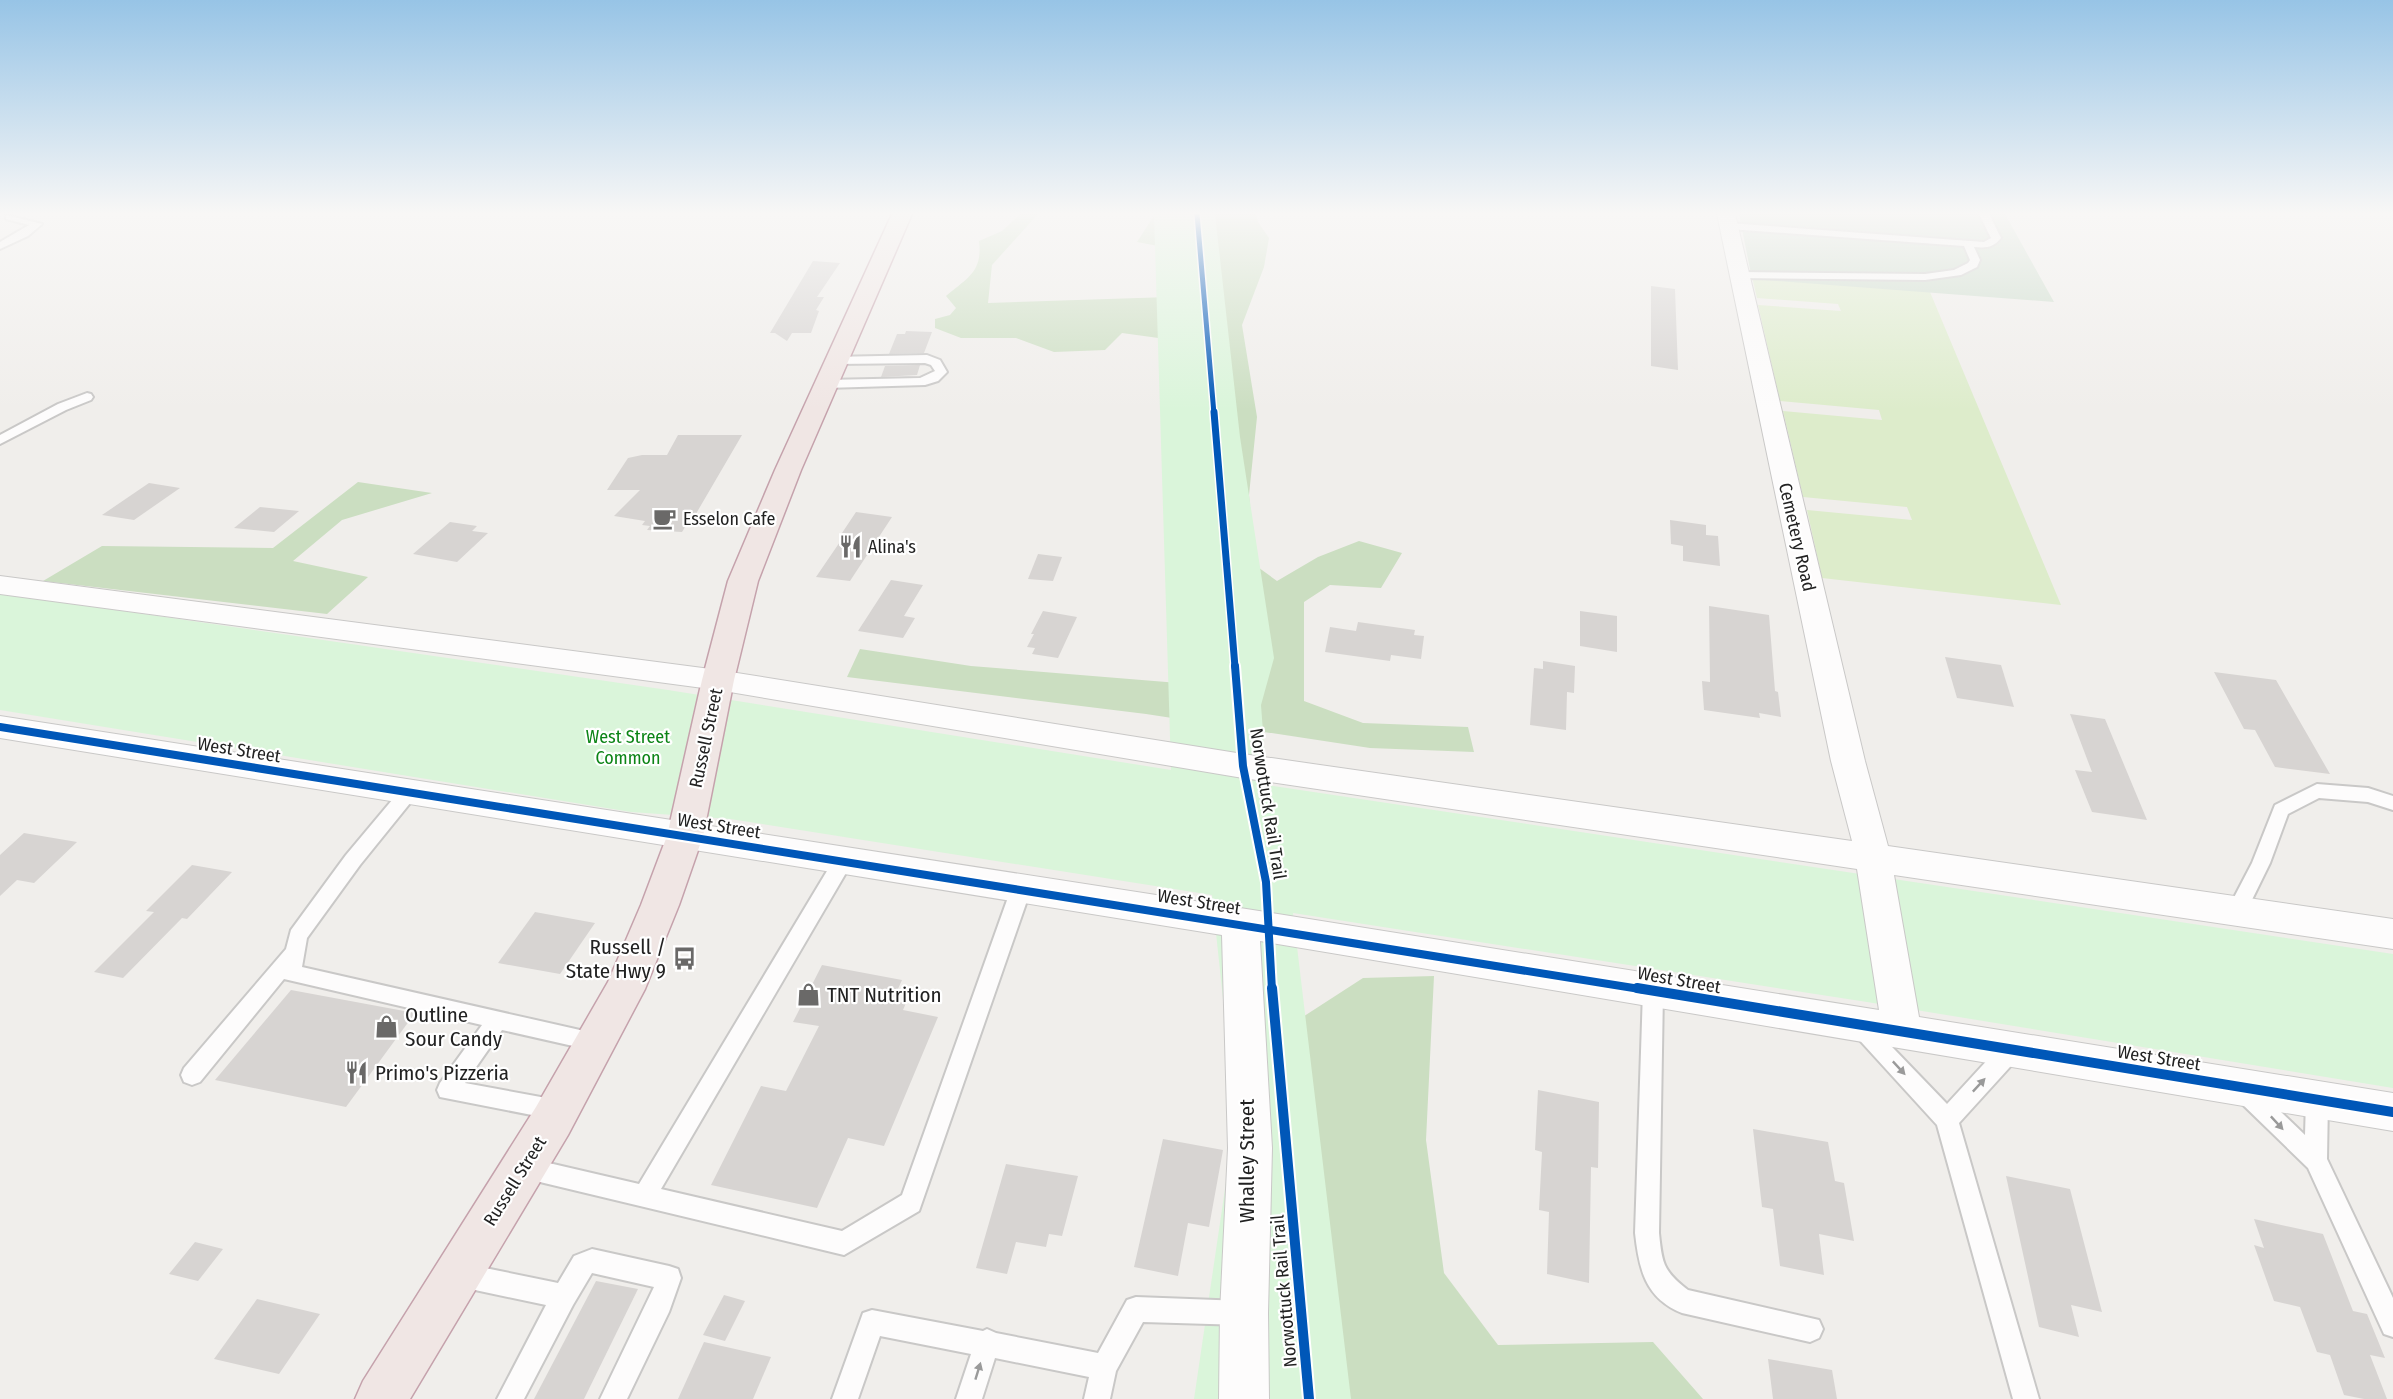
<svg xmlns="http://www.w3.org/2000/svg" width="2393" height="1399" viewBox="0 0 2393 1399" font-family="'Fira Sans Condensed',sans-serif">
<rect width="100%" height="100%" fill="#f0eeeb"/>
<polygon fill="#ddeccb" points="1752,277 1930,292 2061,605 1822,578 1807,510 1912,520 1907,507 1803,497 1783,411 1882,420 1879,410 1780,401 1758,305 1841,311 1838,304 1757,298"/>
<g fill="#cbdec1">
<path d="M1020,214H1038L992,265L988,303L1169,297V248L1137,242L1155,214H1256L1258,222L1269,238L1264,267L1242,325L1257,417L1249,495L1255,565L1277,581L1318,557L1359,541L1402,553L1381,588L1330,585L1304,602V701L1363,723L1468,727L1474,752L1370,748L1146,714L847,677L860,649L971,666L1203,685L1173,340L1122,333L1105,350L1054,352L1016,338H961L935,328V319L950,315L956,308L946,296C967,278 983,272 979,241L1002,231Z"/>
<polygon points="358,482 432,493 342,520 293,561 368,577 327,614 43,581 102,546 273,548"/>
<polygon points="1434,976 1426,1140 1444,1273 1498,1345 1653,1342 1703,1399 1330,1399 1295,1022 1363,978"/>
</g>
<polygon fill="#cadbca" points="1739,214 2005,214 2054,302 1752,279"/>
<polygon fill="#daf5da" points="1154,214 1215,214 1240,437 1274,658 1261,705 1267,785 2393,954 2393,1088 1867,1002 1293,913 1351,1399 1194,1399 1230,1155 1225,1018 1212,895 730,819 631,812 0,710 0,593 668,690 1171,770"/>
<g fill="#d7d4d2">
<polygon points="813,261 840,263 817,297 824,297 816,310 819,311 811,333 792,333 787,341 775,333 770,333"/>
<polygon points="1651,286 1675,289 1678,370 1651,366"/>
<polygon points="906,331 932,332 924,353 889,354 897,334 905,334"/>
<polygon points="920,365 917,375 881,377 885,366"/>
<polygon points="678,435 742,435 690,524 687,524 682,532 647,530 650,526 642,525 645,521 614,516 640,490 607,490 628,458 642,455 667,455"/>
<polygon points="149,483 180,488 134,520 102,515"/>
<polygon points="260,507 299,511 274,532 234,528"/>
<polygon points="856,512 892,517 850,581 816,577 846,533 842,533"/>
<polygon points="1670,520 1706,525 1706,535 1718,536 1720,566 1683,561 1683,546 1671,544"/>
<polygon points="450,522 477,526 472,531 488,533 457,562 413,554"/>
<polygon points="1038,554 1062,557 1053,581 1028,579"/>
<polygon points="891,580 923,585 904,616 915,618 903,638 858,631"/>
<polygon points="1709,606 1769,615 1775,691 1778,692 1781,717 1759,713 1760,718 1704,710 1702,681 1710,682"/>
<polygon points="1043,611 1077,617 1058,658 1032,654 1035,648 1027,647 1034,634 1031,634"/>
<polygon points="1580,611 1617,616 1617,652 1580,646"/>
<polygon points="1358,622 1415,630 1414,635 1424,636 1421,659 1391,655 1390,661 1325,652 1330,627 1356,631"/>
<polygon points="1945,657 2001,665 2014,707 1957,698"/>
<polygon points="1543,661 1575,666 1574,693 1567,692 1566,730 1530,725 1534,668 1543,669"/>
<polygon points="2214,672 2276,680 2330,774 2275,767 2255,730 2244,729"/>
<polygon points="2070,714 2105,719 2147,820 2092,812 2075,770 2092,772"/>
<polygon points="24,833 77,842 34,883 17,880 0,896 0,855"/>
<polygon points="192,865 232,872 187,919 182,918 123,978 94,972 154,912 146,911"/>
<polygon points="535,912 595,923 560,974 498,963"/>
<polygon points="822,965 902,980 893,1000 906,1003 903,1010 938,1017 884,1146 848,1138 817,1208 711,1185 761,1086 786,1091 819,1026 793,1022"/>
<polygon points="291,990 415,1013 346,1107 215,1080"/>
<polygon points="1538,1090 1599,1102 1598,1168 1591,1167 1589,1283 1547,1274 1549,1212 1539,1210 1542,1152 1535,1150"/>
<polygon points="1753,1129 1828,1142 1835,1181 1844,1183 1854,1241 1819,1234 1824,1275 1780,1266 1773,1209 1762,1207"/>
<polygon points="1163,1139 1223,1150 1209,1227 1188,1223 1178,1276 1134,1267"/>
<polygon points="1006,1164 1078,1176 1062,1236 1049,1234 1046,1247 1016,1242 1007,1274 976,1268"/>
<polygon points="2006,1176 2070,1189 2102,1312 2071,1305 2079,1337 2039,1327"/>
<polygon points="2254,1219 2323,1234 2353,1311 2367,1314 2385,1358 2370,1355 2387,1399 2364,1399 2344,1395 2330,1355 2317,1352 2300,1307 2274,1301 2254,1245 2264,1248"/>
<polygon points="195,1242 223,1249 198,1281 169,1274"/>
<polygon points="596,1281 638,1289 584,1399 534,1399"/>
<polygon points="724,1295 745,1301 725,1341 703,1335"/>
<polygon points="257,1299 320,1314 279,1374 214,1359"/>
<polygon points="704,1342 771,1357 753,1399 678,1399"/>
<polygon points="1768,1359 1832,1370 1837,1399 1773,1399"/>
</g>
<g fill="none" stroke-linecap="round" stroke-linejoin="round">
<defs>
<g id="service">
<path d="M1979,214H1989L2001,238C1993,248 1986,248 1974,247L1980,260L1977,267L1961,275L1925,280L1741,278L1736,275L1741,272L1925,274L1954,270L1968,263L1970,260L1964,246L1729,229L1724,226L1729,223L1984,242L1991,238Z"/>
<polygon points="6,215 42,224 28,236 0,249 0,242 29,225 6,219"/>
<polygon points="927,355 940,360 947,372 938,381 925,385 826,388 820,384 826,380 920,378 935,371 931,365 925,363 836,364 830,360 832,357"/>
<polygon points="87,393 91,394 93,397 91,400 66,410 0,444 0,435 58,404"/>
<polygon points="2317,784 2368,788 2393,796 2393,810 2368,802 2319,798 2288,814 2270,863 2244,916 2237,919 2230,916 2227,911 2252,863 2275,805"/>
<polygon points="409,785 415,787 418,792 415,797 360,865 307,938 302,967 602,1035 606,1042 602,1049 595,1051 502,1030 465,1083 557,1100 565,1103 568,1110 565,1117 557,1120 440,1097 437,1090 440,1083 482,1025 284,979 200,1082 192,1085 184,1082 181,1075 184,1068 286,949 291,930 346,855 403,787"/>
<polygon points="843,854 850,856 852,861 850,866 661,1189 842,1231 902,1195 1011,889 1014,884 1021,881 1028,884 1031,889 919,1211 844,1255 515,1176 512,1168 515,1160 523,1157 639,1184 836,856"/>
<path d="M1653,982L1660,985L1663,991L1659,1233C1662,1263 1663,1271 1688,1290L1819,1320L1823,1329L1819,1338L1810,1342L1682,1313C1645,1298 1639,1269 1635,1233L1643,991L1646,985Z"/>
<polygon points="1861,1019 1868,1022 1947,1104 2003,1043 2011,1041 2019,1043 2022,1050 2019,1057 1959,1123 2039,1399 2013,1399 1937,1125 1854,1034 1851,1028 1854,1022"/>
<polygon points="2247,1084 2255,1087 2305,1135 2306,1100 2309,1093 2317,1090 2325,1093 2328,1100 2327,1159 2393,1298 2393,1337 2384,1334 2308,1168 2239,1101 2236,1094 2239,1087"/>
<polygon points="592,1249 669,1266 678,1269 681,1278 669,1312 627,1399 600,1399 654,1287 592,1273 573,1305 524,1399 497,1399 546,1305 461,1287 452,1284 449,1275 452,1266 461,1263 558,1283 574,1256"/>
<polygon points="1136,1297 1243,1301 1252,1304 1255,1313 1252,1322 1243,1325 1143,1322 1116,1371 1110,1399 1084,1399 1089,1377 995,1358 982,1399 956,1399 971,1354 880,1336 858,1399 832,1399 863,1313 872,1310 983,1331 987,1329 996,1333 1098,1353 1127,1300"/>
</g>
<polygon id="minor" points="1717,214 1735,214 1865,761 1888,846 2393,919 2393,949 1894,875 1919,1017 2393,1093 2393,1131 1260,941 1272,1148 1268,1313 1269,1399 1219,1399 1220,1313 1228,1148 1222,935 0,738 0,716 1240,908 1879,1010 1857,869 1243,778 718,690 0,594 0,576 718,670 1243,754 1852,841 1831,761"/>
<polygon id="trunk" points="892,214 912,214 801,470 758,581 734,680 703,836 679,905 645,989 568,1135 410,1399 355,1399 363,1381 536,1107 608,982 641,905 667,836 702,680 728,581 775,470"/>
</defs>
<use href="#service" stroke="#c9c8c7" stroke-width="4"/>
<use href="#minor" stroke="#c9c8c7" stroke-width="2"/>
<use href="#trunk" stroke="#c5a2ac" stroke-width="3"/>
<use href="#service" fill="#fdfcfc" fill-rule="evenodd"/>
<use href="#minor" fill="#fdfcfc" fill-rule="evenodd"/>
<use href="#trunk" fill="#f0e6e4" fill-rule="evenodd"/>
<defs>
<polyline id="cycleway-far3" points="1197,214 1214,414"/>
<polyline id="cycleway-far2" points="1214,412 1235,667"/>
<g id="cycleway-far1">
<polyline points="1235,666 1243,766 1266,882 1272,990"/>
<polyline points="0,727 1646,990"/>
</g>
<g id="cycleway">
<polyline points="1272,988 1309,1399"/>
<polyline points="1637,988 2393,1112"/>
</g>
</defs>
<use href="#cycleway-far3" stroke="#fff" stroke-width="8"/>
<use href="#cycleway-far2" stroke="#fff" stroke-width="10"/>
<use href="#cycleway-far1" stroke="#fff" stroke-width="12"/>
<use href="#cycleway" stroke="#fff" stroke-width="14"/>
<use href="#cycleway-far3" stroke="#0057b8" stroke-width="5"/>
<use href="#cycleway-far2" stroke="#0057b8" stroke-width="7"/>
<use href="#cycleway-far1" stroke="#0057b8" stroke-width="8"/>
<use href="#cycleway" stroke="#0057b8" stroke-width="10"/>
</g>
<defs><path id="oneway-solid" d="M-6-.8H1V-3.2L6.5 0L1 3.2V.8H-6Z" transform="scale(1.5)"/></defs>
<g fill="#9a9a9a">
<use href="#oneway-solid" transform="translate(1899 1068) rotate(47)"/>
<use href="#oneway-solid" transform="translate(1979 1085) rotate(-47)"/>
<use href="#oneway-solid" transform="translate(2277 1123) rotate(47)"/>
<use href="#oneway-solid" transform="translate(978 1371) rotate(-73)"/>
</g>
<linearGradient id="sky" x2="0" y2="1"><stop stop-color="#97c4e6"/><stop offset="0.52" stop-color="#f8f7f6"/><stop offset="1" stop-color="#f8f7f6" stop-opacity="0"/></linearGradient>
<rect width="2393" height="410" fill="url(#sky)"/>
<defs>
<symbol id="cafe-bare" viewBox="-9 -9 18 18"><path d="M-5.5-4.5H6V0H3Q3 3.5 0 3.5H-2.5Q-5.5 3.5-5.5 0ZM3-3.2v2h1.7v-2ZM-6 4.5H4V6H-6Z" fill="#6a6968" stroke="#fff" stroke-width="2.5" paint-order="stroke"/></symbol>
<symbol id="restaurant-bare" viewBox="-9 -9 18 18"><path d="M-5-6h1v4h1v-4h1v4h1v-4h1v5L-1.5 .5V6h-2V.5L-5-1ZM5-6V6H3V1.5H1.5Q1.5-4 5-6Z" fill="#6a6968" stroke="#fff" stroke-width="2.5" paint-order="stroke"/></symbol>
<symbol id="bus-bare" viewBox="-9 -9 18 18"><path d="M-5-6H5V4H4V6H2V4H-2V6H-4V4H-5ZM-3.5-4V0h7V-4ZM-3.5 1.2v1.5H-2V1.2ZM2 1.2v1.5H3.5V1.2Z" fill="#6a6968" stroke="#fff" stroke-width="2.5" paint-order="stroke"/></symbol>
<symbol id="shop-bare" viewBox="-9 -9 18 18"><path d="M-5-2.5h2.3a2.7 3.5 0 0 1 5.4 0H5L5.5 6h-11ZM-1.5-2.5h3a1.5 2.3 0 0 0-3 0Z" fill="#6a6968" stroke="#fff" stroke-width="2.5" paint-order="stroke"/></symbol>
</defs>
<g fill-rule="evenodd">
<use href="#cafe-bare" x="648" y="502" width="33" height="33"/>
<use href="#restaurant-bare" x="834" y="530" width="33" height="33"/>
<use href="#bus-bare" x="668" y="942" width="33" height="33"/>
<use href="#shop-bare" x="792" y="978" width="33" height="33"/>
<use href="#shop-bare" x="370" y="1010" width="33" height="33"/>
<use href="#restaurant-bare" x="340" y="1056" width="33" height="33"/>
</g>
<g text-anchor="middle" stroke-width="4.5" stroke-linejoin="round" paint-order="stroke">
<g font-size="18" fill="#222" stroke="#fff" text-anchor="start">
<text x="683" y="525">Esselon Cafe</text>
<text x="868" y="553">Alina's</text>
</g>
<g font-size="18" fill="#222" stroke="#fff">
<text transform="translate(1797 537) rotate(77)" y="6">Cemetery Road</text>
<text transform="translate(706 738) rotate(-78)" y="6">Russell Street</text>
<text transform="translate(239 750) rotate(9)" y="6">West Street</text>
<text transform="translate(1268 804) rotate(81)" y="6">Norwottuck Rail Trail</text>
<text transform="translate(719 826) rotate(9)" y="6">West Street</text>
<text transform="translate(1199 902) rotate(9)" y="6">West Street</text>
<text transform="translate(1679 980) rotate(10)" y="6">West Street</text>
<text transform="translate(2159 1058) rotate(9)" y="6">West Street</text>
<text transform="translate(515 1181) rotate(-58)" y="6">Russell Street</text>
<text transform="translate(1284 1291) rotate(-95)" y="6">Norwottuck Rail Trail</text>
</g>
<g font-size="18" fill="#0c8416" stroke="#fff">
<text x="628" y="743">West Street<tspan x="628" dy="21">Common</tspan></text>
</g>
<g font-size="21" fill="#222" stroke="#fff" text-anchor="start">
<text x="666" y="954" text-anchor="end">Russell /<tspan x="666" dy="24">State Hwy 9</tspan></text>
<text x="827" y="1002">TNT Nutrition</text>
<text x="405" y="1022">Outline<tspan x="405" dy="24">Sour Candy</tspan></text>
<text x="375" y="1080">Primo's Pizzeria</text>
</g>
<g font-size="21" fill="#222" stroke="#fff">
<text transform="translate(1247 1161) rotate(-90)" y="7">Whalley Street</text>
</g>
</g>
</svg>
